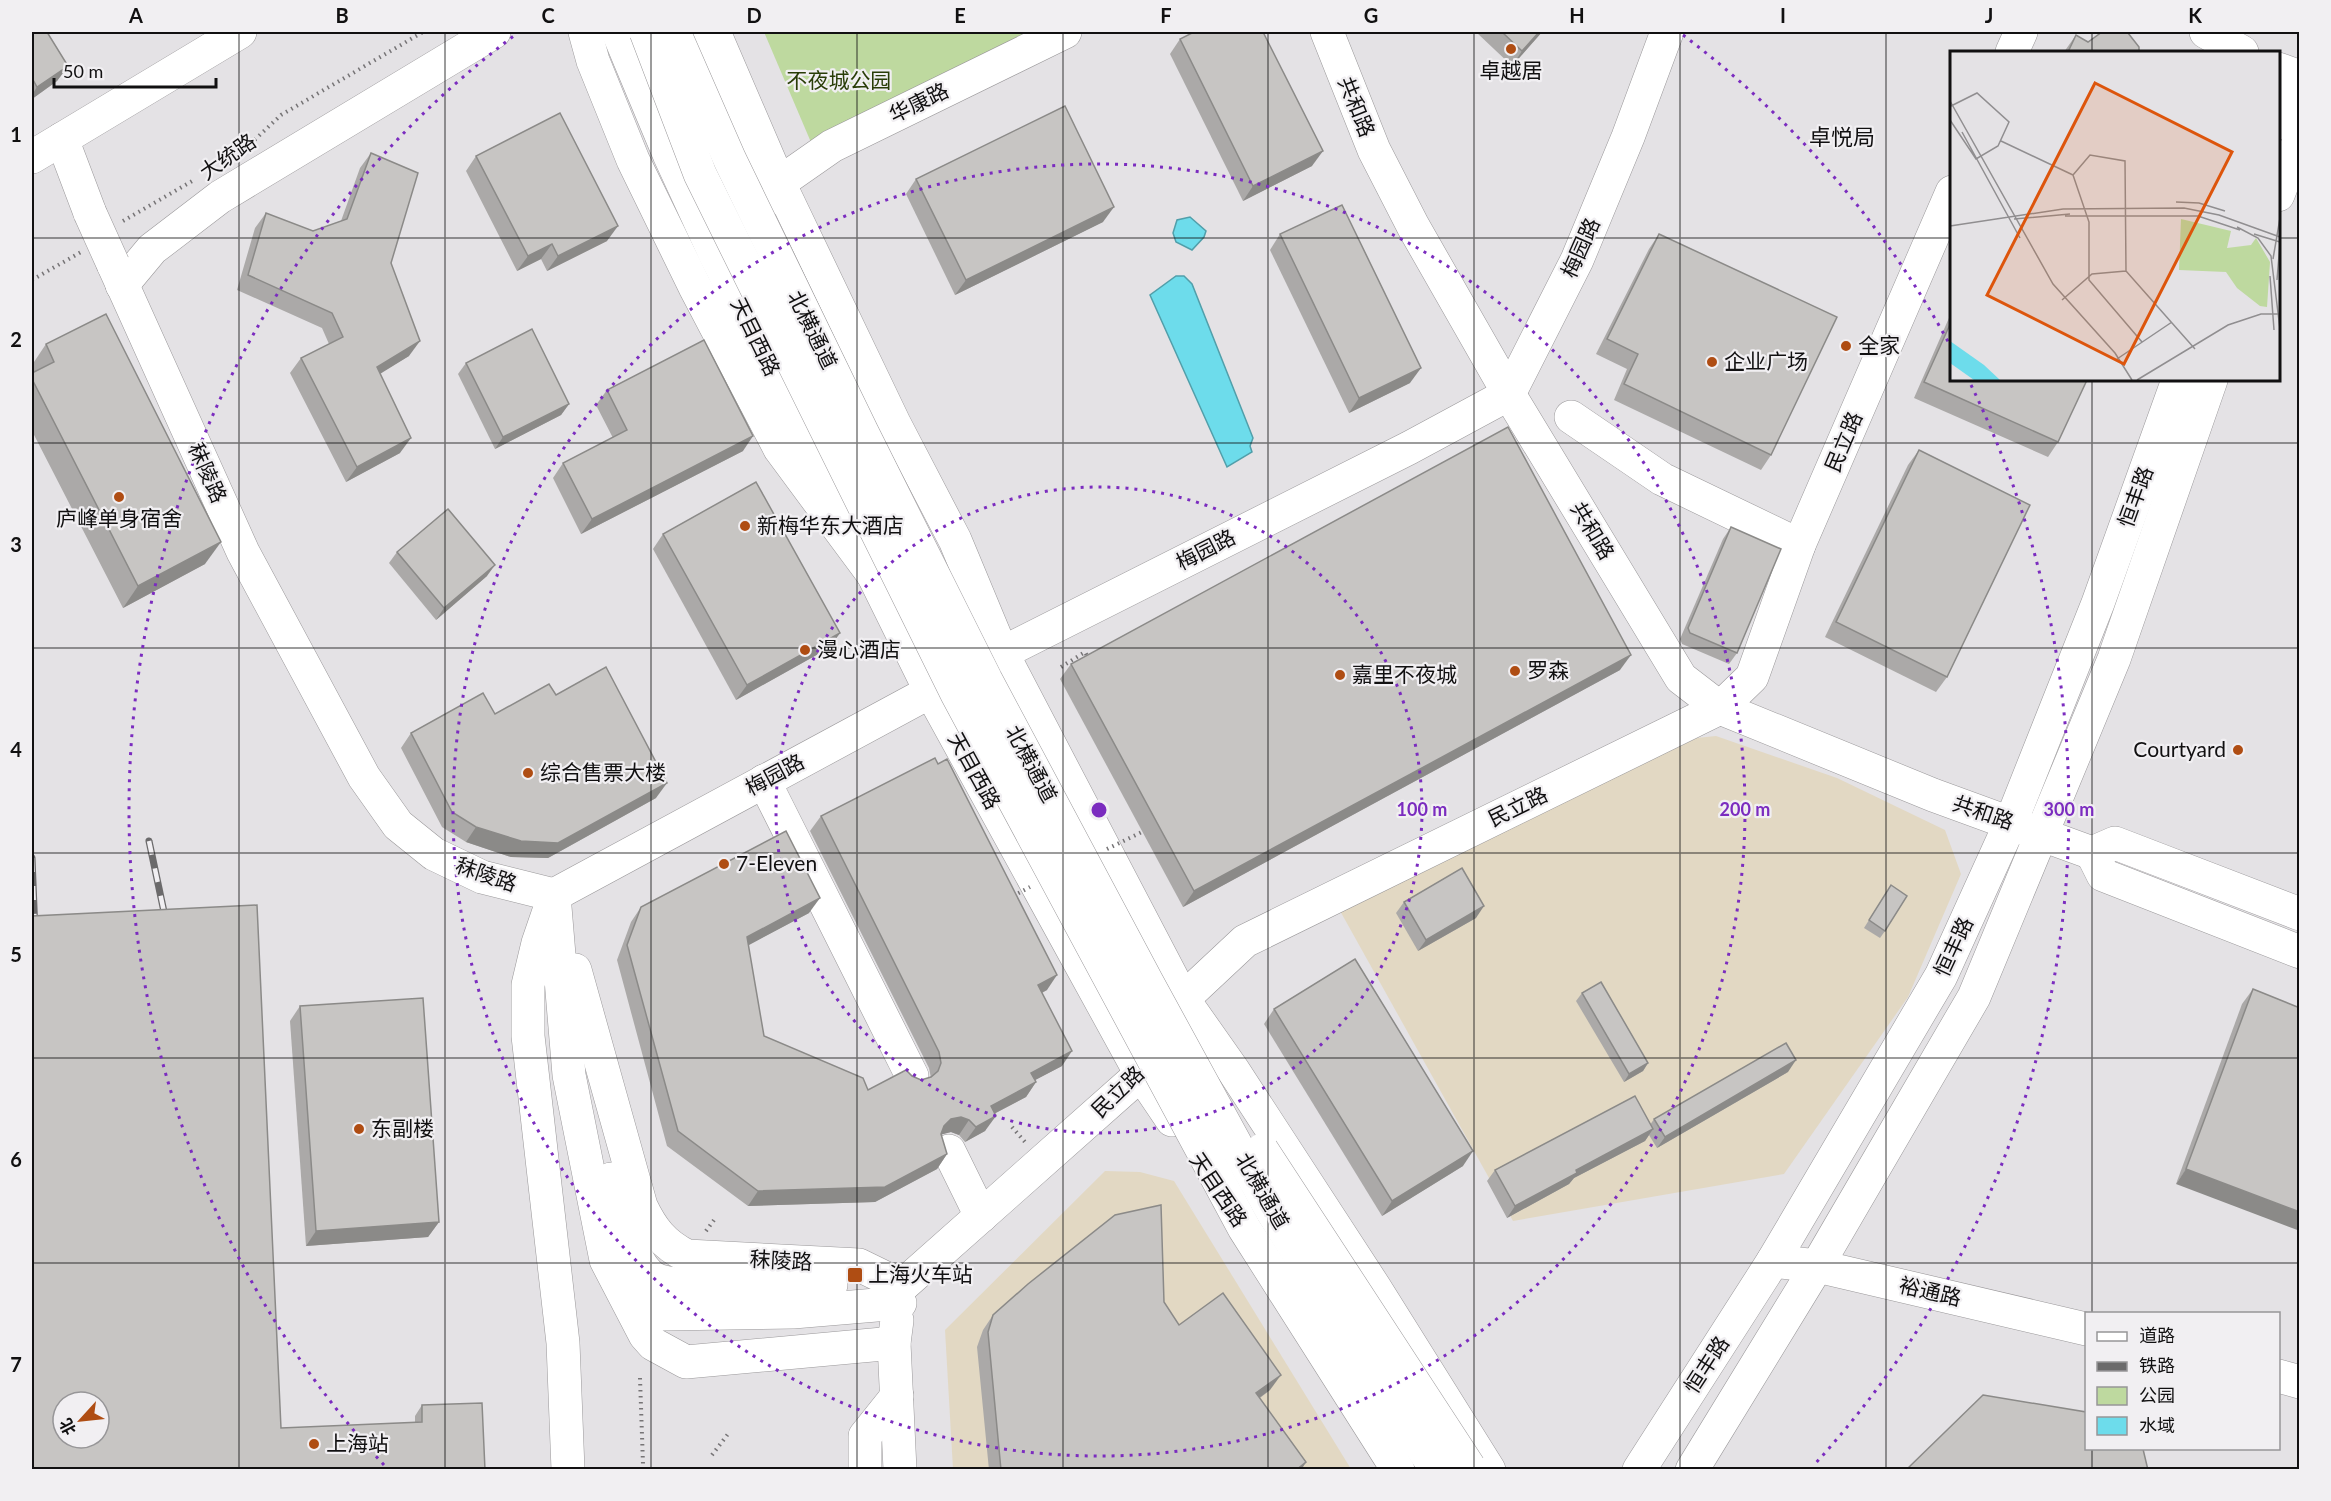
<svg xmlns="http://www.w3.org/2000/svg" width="2331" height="1501" viewBox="0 0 2331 1501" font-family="Lato,'Noto Sans SC',sans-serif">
<rect width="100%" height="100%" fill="#e4e2e5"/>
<g fill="#e2d8c3">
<polygon points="1716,736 1837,778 1945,830 1961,874 1908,997 1784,1174 1513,1221 1339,909 1687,739"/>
<polygon points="1105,1171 1140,1172 1174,1181 1351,1469 953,1469 945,1330"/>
</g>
<polygon fill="#bed99f" points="764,32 1066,32 813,147"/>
<g fill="#6ddceb" stroke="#519faa" stroke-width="1.5">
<polygon points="1190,217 1206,231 1204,237 1192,250 1176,242 1173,233 1177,220"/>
<polygon points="1176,276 1184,276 1192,284 1253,438 1250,446 1252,452 1227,467 1150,295"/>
</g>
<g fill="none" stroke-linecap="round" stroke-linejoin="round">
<defs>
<g id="minor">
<polyline points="1327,32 1374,150 1413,226 1509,394 1681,678 1720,708 1933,795 2092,853"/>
<polyline points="2206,32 2242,52"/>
<polyline points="2012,52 2021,32"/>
<polyline points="2278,69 2300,77"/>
<polyline points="62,139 90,213"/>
<polyline points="32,157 240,32"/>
<polyline points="779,183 832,146 1065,32"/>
<polyline points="113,264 243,552 364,777 398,825 434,854 482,877 554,895"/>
<polyline points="122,285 152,249 220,197 494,32"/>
<polyline points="1571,417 1662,479 1799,545"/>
<polyline points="764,781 912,1076"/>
<polyline points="2092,853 2103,875 2300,952"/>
<polyline points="2092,853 2115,843 2300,914"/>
<polyline points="554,895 1002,653 1409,448 1509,394 1577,260 1628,137 1667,32"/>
<polyline points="554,895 569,1075 606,1260 645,1335 653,1344 686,1362 894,1343"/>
<polyline points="550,908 538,943 528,985 528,1036 563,1343 568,1470"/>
<path d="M575,970L641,1206C652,1229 663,1244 687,1256L859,1265L902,1286"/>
<polyline points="949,1151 981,1216"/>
<path d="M611,1179C618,1204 630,1261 652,1277C672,1291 799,1285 831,1285"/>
<polyline points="1773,1261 1817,1266 2086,1329"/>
<polyline points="622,1285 635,1302 664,1314 793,1312 900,1303"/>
<polyline points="902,1286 1141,1074 1183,999 1245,941 1720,708 1752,677 1799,545 1952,192"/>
<polyline points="897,1320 894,1343 900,1470"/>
<polyline points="2278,1376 2300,1382"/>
<polyline points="865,1470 865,1436 897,1396"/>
</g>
<g id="major">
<polyline points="618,32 669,154 715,254 931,692 1141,1074 1172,1120"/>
<polyline points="714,32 779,183 894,423 955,540 1002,653 1183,999 1233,1070 1375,1288 1489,1470"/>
<polyline points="2278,123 2300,80"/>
<polyline points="2278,195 2300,138"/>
<polyline points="1639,1470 1773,1261 1941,976 2011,822 2098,603 2178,380"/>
<polyline points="1692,1470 1817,1266 1974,997 2114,659 2211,380"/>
</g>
<g id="highway">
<polyline points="585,32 593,61 633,160 695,287 780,449 877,580"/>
<polyline points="697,32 746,151 762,205"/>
</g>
</defs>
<use href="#minor" stroke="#9a989a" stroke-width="34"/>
<use href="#major" stroke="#9a989a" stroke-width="34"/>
<use href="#highway" stroke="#9a989a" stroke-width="34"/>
<g stroke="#767476" stroke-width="4" stroke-dasharray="1.5 4.5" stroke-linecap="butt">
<polyline points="246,148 281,115 423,32"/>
<polyline points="123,221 194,180"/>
<polyline points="32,280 81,252"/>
<polyline points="1061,667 1085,652 1089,660"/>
<polyline points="1012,1127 1025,1142"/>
<polyline points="706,1231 714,1220"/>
<polyline points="640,1378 643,1464"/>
<polyline points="712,1455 728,1434"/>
</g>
<use href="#minor" stroke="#fff" stroke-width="33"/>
<use href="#major" stroke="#fff" stroke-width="33"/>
<use href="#highway" stroke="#fff" stroke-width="33"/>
<defs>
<g id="rail">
<polyline points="149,841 167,926"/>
<polyline points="32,858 35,933"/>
</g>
</defs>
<use href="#rail" stroke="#6b6a6b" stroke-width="7"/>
<use href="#rail" stroke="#f1eff2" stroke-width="4.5" stroke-dasharray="14" stroke-linecap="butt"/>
<defs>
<polyline id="minor-bridge" points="90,213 113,264"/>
<g id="highway-bridge">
<polyline points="646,32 700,174 957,694 1244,1228 1398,1470"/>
<polyline points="674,32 730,160 862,432 986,680 1147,982 1272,1211 1386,1394 1437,1470"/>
<polyline points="1262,1150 1469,1467"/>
</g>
</defs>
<use href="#minor-bridge" stroke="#9a989a" stroke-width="34" stroke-linecap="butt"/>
<use href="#highway-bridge" stroke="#9a989a" stroke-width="34" stroke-linecap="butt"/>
<g stroke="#767476" stroke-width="4" stroke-dasharray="1.5 4.5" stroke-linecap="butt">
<polyline points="1107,849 1146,830"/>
<polyline points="1013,896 1030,887"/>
</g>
<use href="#minor-bridge" stroke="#fff" stroke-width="33"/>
<use href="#highway-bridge" stroke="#fff" stroke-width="33"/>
</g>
<g fill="#aba9a8">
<polygon points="32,32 68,66 57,81 32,99"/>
<polygon points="1476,32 1542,32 1512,66"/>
<polygon points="2076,35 2088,42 2139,52 2064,52"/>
<polygon points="1180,39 1312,166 1243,201 1170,54"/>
<polygon points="371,153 391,263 409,356 380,373 400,453 346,482 290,373 301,358 329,344 322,328 237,290 255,228 266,213 313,231 341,221 360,168"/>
<polygon points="476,156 607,241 547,271 541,259 517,271 466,171"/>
<polygon points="916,179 1103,222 955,295 906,194"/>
<polygon points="1280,234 1410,383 1349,413 1270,250"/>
<polygon points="1659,234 1771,455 1761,470 1614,400 1627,369 1596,354 1649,249"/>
<polygon points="1952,311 1952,380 2058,442 2048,457 1914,398"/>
<polygon points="46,344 205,564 123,608 32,431 32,373 33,372 32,365"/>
<polygon points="466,363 569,404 561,415 495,449 458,374"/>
<polygon points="607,390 743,451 581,534 553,478 563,463 613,438 596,405"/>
<polygon points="1919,450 1947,677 1936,692 1825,637 1908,465"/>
<polygon points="1731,527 1737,653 1729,664 1682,644 1680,639 1723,539"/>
<polygon points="663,534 840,633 829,648 736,700 653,549"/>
<polygon points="397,552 487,576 436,620 389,563"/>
<polygon points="1071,664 1620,670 1183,907 1060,679"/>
<polygon points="556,695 656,798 548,858 511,857 466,842 442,827 401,748 411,733 495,714"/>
<polygon points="821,816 1047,990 1042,993 1062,1066 1035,1080 1036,1082 1026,1097 994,1114 985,1131 965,1142 959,1135 951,1132 941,1134 947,1154 937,1169 875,1202 748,1206 667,1146 617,960 631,922 641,907 809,913 748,945 764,1036 868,1090 912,1076 921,1080 931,1078 929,1068 810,831"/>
<polygon points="1891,885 1885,931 1880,938 1864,928"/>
<polygon points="1404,902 1476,918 1418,951 1396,913"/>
<polygon points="2253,989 2300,1008 2176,1184 2242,1004"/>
<polygon points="1582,993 1648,1063 1643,1071 1624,1082 1576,1001"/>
<polygon points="300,1006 439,1222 428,1237 306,1246 290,1021"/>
<polygon points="1274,1009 1463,1166 1382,1216 1264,1024"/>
<polygon points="1788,1072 1657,1148 1649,1135 1645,1141 1574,1178 1569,1184 1507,1218 1487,1181 1495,1170 1650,1125 1654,1119"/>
<polygon points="1164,1302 1179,1325 1270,1390 1260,1398 1306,1462 1301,1470 989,1470 977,1347 983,1330 993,1315"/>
<polygon points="422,1405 485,1470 281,1428 415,1423 415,1416"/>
</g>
<g fill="#8b8a88">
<polygon points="1539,32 1542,32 1512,66 1522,51"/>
<polygon points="68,66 57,81 32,99 32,95 37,87"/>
<polygon points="1323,151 1312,166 1243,201 1253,186"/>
<polygon points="1114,207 1103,222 955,295 966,280"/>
<polygon points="618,226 607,241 547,271 558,256"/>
<polygon points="552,244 541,259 517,271 528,256"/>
<polygon points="420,341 409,356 367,382 377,367"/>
<polygon points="1421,368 1410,383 1349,413 1359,398"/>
<polygon points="569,404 561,415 495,449 503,437"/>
<polygon points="753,436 743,451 581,534 592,519"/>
<polygon points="411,438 400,453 346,482 357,467"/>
<polygon points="221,542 205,564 123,608 138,586"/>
<polygon points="495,565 487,576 436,620 444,608"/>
<polygon points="840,633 829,648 736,700 747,685"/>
<polygon points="1631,655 1620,670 1183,907 1194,891"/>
<polygon points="667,783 656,798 548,858 511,857 466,842 476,827"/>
<polygon points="820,898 809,913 736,952 747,937"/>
<polygon points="1484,906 1476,918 1418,951 1426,940"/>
<polygon points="1057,975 1047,990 1027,1000 1038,985"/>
<polygon points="1072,1051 1062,1066 1020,1088 1031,1073"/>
<polygon points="1796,1060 1788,1072 1657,1148 1665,1137"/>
<polygon points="1648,1063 1643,1071 1624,1082 1629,1074"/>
<polygon points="1036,1082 1026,1097 980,1121 991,1106"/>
<polygon points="996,1116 985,1131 965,1142 976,1127"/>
<polygon points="961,1117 969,1120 959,1135 951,1132 940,1135 944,1126 951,1119"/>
<polygon points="1653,1129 1645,1141 1574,1178 1569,1184 1507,1218 1515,1206 1576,1170"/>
<polygon points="1473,1151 1463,1166 1382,1216 1392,1201"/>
<polygon points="947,1154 937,1169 875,1202 748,1206 758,1191"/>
<polygon points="2186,1169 2300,1212 2300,1231 2176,1184"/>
<polygon points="439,1222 428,1237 306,1246 316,1231"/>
<polygon points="1281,1375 1270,1390 1245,1408 1256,1393"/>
<polygon points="1306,1462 1301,1470 1296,1470"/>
</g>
<g fill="#c7c5c3" stroke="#8b8a88" stroke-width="1.5" fill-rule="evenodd">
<polygon points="32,32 47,32 68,66 37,87 32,78"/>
<polygon points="1194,32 1263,32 1323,151 1253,186 1180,39"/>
<polygon points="1502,32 1539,32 1522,51"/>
<polygon points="2102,32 2125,32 2128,33 2139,47 2139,52 2068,52 2076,35 2088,42"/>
<polygon points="1065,106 1114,207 966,280 916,179"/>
<polygon points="560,113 618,226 558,256 552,244 528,256 476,156"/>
<polygon points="371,153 418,173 391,263 420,341 377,367 411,438 357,467 301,358 343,337 332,313 248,275 266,213 313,231 347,219"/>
<polygon points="1342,205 1421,368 1359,398 1280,234"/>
<polygon points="1659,234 1837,317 1771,455 1624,384 1638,354 1607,339"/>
<polygon points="106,314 221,542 138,586 32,379 32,373 54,362 46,344"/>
<polygon points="1952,320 1952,380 2087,380 2058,442 1924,382"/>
<polygon points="532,329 569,404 503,437 466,363"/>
<polygon points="704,340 753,436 592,519 563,463 627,430 607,390"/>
<polygon points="1508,427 1631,655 1194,891 1071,664"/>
<polygon points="1919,450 2030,505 1947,677 1836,622"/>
<polygon points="756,482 840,633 747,685 663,534"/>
<polygon points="448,509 495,565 444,608 397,552"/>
<polygon points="1731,527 1781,549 1737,653 1690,633 1688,628"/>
<polygon points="606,667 667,783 558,843 521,841 476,827 452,812 411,733 483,693 495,714 549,684 556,695"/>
<polygon points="935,758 938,764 947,759 1057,975 1038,985 1072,1051 1031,1073 1036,1082 991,1106 996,1116 976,1127 969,1120 961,1117 951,1119 944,1126 941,1134 947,1154 885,1187 758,1191 678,1131 627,945 641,907 786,831 820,898 747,937 764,1036 863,1078 868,1090 906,1070 912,1076 921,1080 931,1077 938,1071 941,1063 939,1052 821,816"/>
<polygon points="1462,868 1484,906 1426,940 1404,902"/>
<polygon points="1891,885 1907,896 1885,931 1869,920"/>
<path d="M257,905L281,1428L422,1422V1405L482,1403L485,1470H32V916ZM63,1402H99V1438H63Z"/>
<polygon points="1355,959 1473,1151 1392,1201 1274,1009"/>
<polygon points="1601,982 1648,1063 1629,1074 1582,993"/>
<polygon points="2253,989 2300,1008 2300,1212 2186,1169"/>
<polygon points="423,998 439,1222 316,1231 300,1006"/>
<polygon points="1786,1043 1796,1060 1665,1137 1654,1119"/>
<polygon points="1635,1096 1653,1129 1576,1170 1577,1173 1515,1206 1495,1170"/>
<polygon points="1161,1205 1164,1302 1179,1325 1223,1293 1281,1375 1256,1393 1306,1462 1296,1470 1001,1470 988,1332 993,1315 1028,1284 1115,1215"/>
<polygon points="1983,1395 2086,1412 2086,1449 2143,1449 2148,1470 1906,1470"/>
</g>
<path fill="none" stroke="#111011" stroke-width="1.5" stroke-opacity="0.55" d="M239,32V1470M445,32V1470M651,32V1470M857,32V1470M1063,32V1470M1268,32V1470M1474,32V1470M1680,32V1470M1886,32V1470M2092,32V52M32,238H1952M2278,238H2300M2092,380V1314M32,443H2300M32,648H2300M32,853H2300M32,1058H2300M32,1263H2300M2092,1448V1470"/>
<g fill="none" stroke="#7b2cbf" stroke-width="3" stroke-dasharray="3 6">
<circle cx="1099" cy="810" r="323"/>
<circle cx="1099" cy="810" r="646"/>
<path d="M384 1465A970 970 0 0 1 515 35M1683 35A970 970 0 0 1 1951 347M1971 385A970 970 0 0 1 1814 1465"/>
</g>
<g fill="#af4d13" stroke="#f1eff2" stroke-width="2">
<circle cx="1511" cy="49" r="6"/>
<circle cx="1846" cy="346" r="6"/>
<circle cx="1712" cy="362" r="6"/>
<circle cx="119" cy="497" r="6"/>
<circle cx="745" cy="526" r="6"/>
<circle cx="805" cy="650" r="6"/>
<circle cx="1515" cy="671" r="6"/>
<circle cx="1340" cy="675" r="6"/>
<circle cx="2238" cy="750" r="6"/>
<circle cx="528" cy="773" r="6"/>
<circle cx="724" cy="864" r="6"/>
<circle cx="359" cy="1129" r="6"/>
<rect x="847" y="1267" width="16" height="16" rx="3"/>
<circle cx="314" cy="1444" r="6"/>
</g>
<g text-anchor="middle" stroke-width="4.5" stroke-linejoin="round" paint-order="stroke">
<g font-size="21" fill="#111011" stroke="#f1eff2" text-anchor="start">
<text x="1511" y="78" text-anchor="middle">卓越居</text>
<text x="1858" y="353">全家</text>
<text x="1724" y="369">企业广场</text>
<text x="119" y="526" text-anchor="middle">庐峰单身宿舍</text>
<text x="757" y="533">新梅华东大酒店</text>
<text x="817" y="657">漫心酒店</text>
<text x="1527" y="678">罗森</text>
<text x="1352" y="682">嘉里不夜城</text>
<text x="2226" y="757" text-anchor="end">Courtyard</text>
<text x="540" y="780">综合售票大楼</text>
<text x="736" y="871">7-Eleven</text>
<text x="371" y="1136">东副楼</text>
<text x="868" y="1282">上海火车站</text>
<text x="326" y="1451">上海站</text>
</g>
<g font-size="21" fill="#293d07" stroke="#f1eff2">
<text x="839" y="88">不夜城公园</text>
</g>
<g font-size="21" fill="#111011" stroke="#f1eff2">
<text transform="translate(919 103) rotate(-26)" y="7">华康路</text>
<text transform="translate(1356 107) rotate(68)" y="7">共和路</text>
<text transform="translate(228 157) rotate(-35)" y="7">大统路</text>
<text transform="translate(1581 248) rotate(-66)" y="7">梅园路</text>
<text transform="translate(812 330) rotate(64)" y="7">北横通道</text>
<text transform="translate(755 337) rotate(64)" y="7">天目西路</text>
<text transform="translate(1844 442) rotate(-67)" y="7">民立路</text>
<text transform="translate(207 473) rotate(66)" y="7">秣陵路</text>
<text transform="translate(2136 497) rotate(-70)" y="7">恒丰路</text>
<text transform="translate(1592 531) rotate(59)" y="7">共和路</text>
<text transform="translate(1206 550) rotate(-27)" y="7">梅园路</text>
<text transform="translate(1031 764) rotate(62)" y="7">北横通道</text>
<text transform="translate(974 771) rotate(61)" y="7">天目西路</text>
<text transform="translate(775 775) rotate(-28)" y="7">梅园路</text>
<text transform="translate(1518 807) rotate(-26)" y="7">民立路</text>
<text transform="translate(1983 813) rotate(19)" y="7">共和路</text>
<text transform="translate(486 875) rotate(19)" y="7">秣陵路</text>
<text transform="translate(1954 947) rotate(-65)" y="7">恒丰路</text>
<text transform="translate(1118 1092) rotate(-44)" y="7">民立路</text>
<text transform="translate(1218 1190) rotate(56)" y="7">天目西路</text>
<text transform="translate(1262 1191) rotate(60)" y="7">北横通道</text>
<text transform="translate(781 1261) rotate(3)" y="7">秣陵路</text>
<text transform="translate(1930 1292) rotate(13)" y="7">裕通路</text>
<text transform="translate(1707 1365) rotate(-57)" y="7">恒丰路</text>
</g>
<g font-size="22" fill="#111011" stroke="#f1eff2">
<text x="1842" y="145">卓悦局</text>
</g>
</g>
<g transform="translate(1950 51)">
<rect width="330" height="330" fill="#e4e2e5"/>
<path d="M231,168L281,180L277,197L301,194L306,187L320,211L317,256L310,255L287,237L276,221L229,219Z" fill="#bed99f"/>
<path d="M0,290L34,314L50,329H24L0,312Z" fill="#6ddceb"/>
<path fill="none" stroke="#908e90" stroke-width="1.5" d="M0,50L103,233L165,302L182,329M0,69L26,108L48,95L59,71L27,42L1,55M12,81L70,187M51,90L123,124M123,124L140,104L175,110L176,220L245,298M123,124L139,171V229L192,291M226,151L249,152L275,160M115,165H248L290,179M64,168L120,163M0,175L113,158L234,157L269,164L330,186M287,176L308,187L321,205L330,278M304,183L330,191M323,208L330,167M320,225L324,279M327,229L330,192M112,249L142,223L176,220M167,308L222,271M187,329L278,274L311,263H330"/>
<path fill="#dd550c" fill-opacity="0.15" stroke="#dd550c" stroke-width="3" d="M145,32L282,101L174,313L37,244Z"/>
<rect width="330" height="330" fill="none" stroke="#111011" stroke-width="3"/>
</g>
<circle cx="1099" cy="810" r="9" fill="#7b2cbf" stroke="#f1eff2" stroke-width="3"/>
<g font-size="18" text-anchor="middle" font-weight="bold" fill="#7b2cbf" stroke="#f1eff2" stroke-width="4.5" stroke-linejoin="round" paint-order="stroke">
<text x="1422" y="816">100 m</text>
<text x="1745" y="816">200 m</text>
<text x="2069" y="816">300 m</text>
</g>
<rect width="2331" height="1501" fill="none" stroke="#f1eff2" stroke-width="66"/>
<rect x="2085" y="1312" width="195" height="138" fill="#f1eff2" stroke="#979698" stroke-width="1.5"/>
<rect x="2097" y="1332" width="30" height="9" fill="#ffffff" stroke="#979698" stroke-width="1.5"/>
<text x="2139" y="1342" font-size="18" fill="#111011">道路</text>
<rect x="2097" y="1362" width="30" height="9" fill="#6b6a6b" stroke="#979698" stroke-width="1.5"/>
<text x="2139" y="1372" font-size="18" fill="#111011">铁路</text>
<rect x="2097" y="1387" width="30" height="18" fill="#bed99f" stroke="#979698" stroke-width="1.5"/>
<text x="2139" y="1402" font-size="18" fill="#111011">公园</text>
<rect x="2097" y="1417" width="30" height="18" fill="#6ddceb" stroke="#979698" stroke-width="1.5"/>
<text x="2139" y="1432" font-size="18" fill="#111011">水域</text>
<g transform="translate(81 1420) rotate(243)"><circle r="28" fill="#f1eff2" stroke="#979698" stroke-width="1.5"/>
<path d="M0-4.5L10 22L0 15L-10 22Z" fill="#af4d13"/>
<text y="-9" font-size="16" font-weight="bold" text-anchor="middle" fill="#111011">北</text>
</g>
<path d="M54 78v9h162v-9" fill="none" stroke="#111011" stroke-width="3"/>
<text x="63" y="78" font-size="18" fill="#111011" stroke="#f1eff2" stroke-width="4.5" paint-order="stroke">50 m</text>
<rect x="33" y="33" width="2265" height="1435" fill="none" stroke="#111011" stroke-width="2"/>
<g font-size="20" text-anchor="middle" font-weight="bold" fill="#111011">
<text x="136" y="23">A</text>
<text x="342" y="23">B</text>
<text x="548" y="23">C</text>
<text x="754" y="23">D</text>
<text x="960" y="23">E</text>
<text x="1166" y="23">F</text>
<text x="1371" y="23">G</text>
<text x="1577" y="23">H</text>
<text x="1783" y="23">I</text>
<text x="1989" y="23">J</text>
<text x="2195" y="23">K</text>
<text x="16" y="142">1</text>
<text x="16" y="347">2</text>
<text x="16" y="552">3</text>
<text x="16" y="757">4</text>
<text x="16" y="962">5</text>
<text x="16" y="1167">6</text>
<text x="16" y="1372">7</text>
</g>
</svg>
